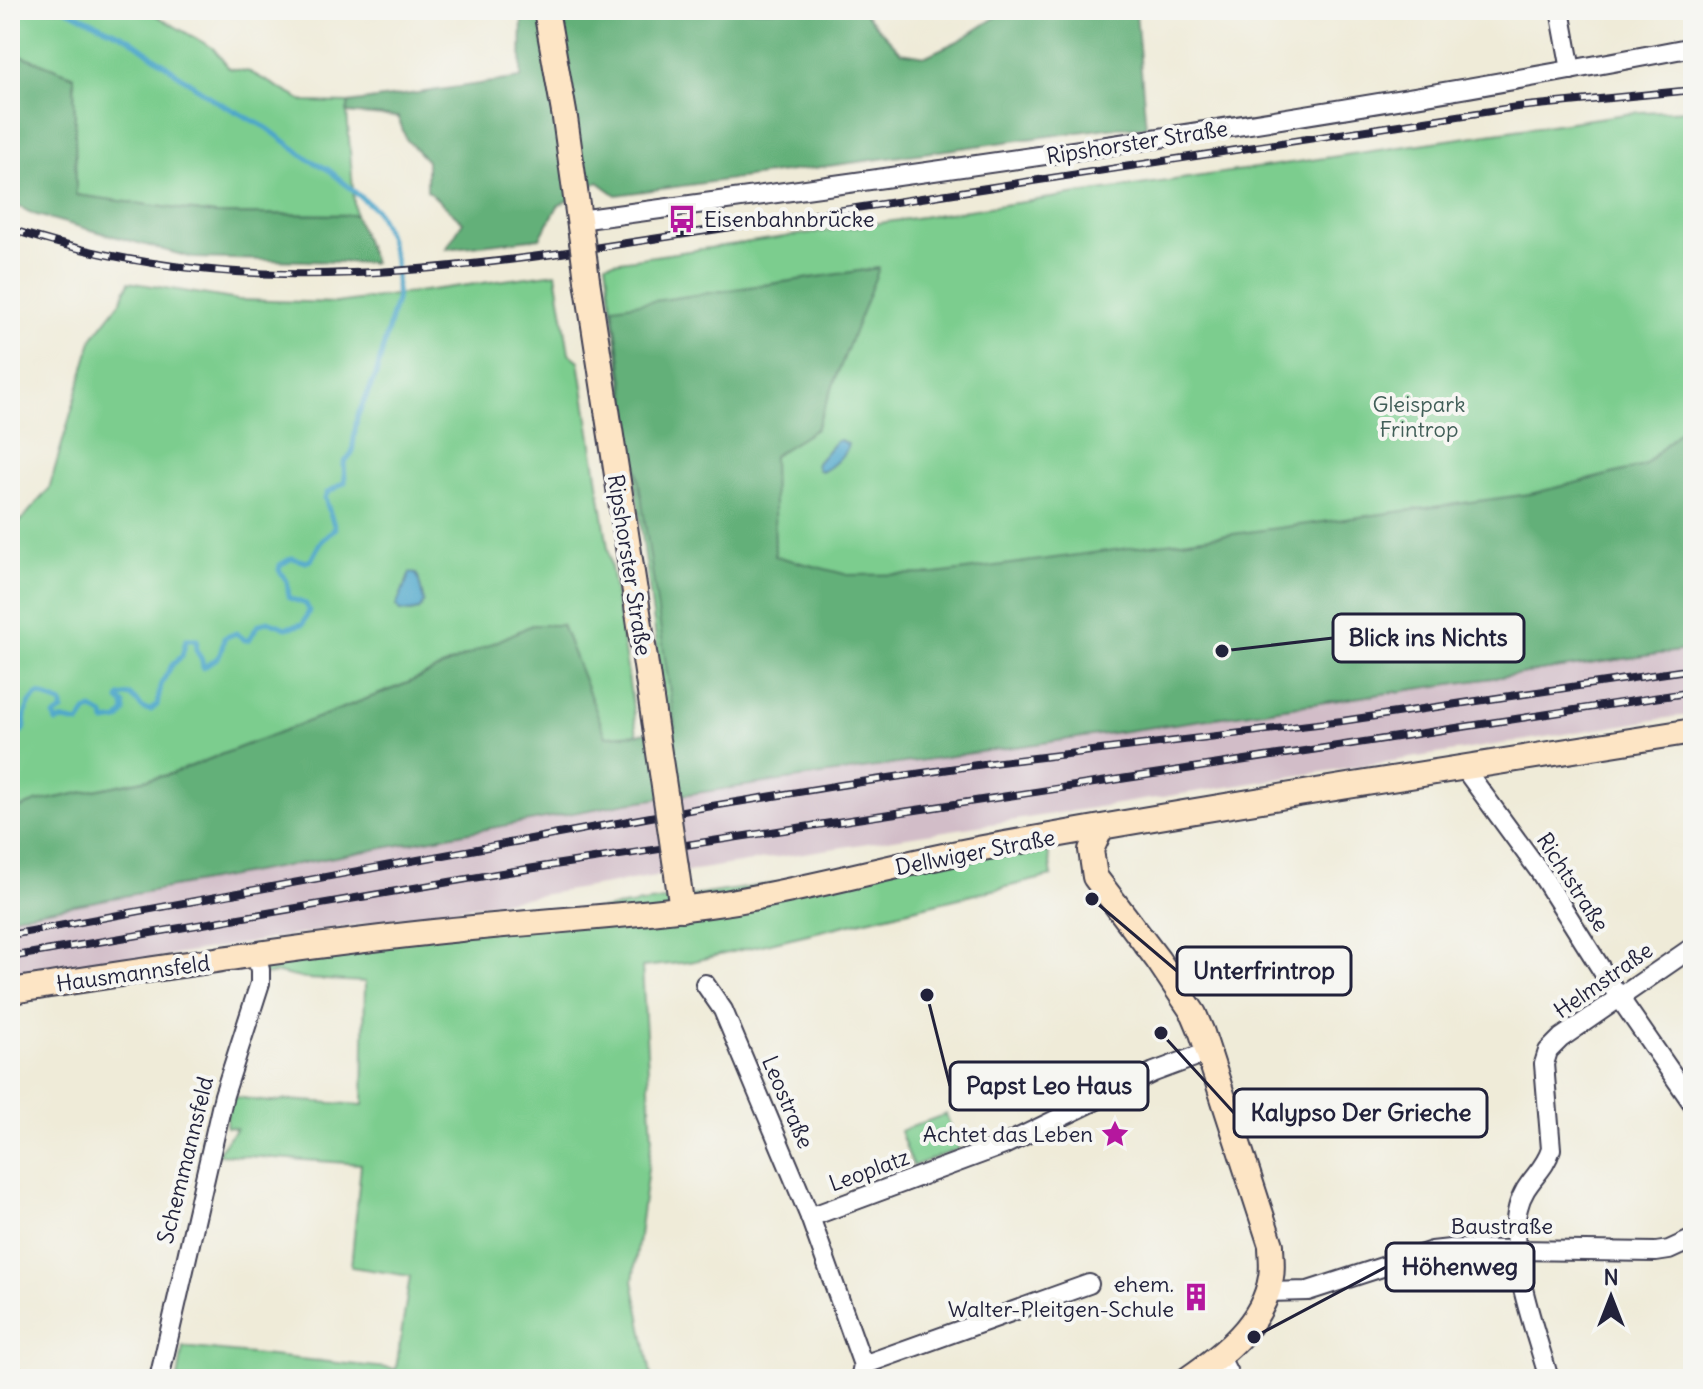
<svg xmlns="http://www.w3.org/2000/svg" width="1703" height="1389" viewBox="0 0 1703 1389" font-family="Delius,sans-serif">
<rect width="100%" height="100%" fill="#f6f6f2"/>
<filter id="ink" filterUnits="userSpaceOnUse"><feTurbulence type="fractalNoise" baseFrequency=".0125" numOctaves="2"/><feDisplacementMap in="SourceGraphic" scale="16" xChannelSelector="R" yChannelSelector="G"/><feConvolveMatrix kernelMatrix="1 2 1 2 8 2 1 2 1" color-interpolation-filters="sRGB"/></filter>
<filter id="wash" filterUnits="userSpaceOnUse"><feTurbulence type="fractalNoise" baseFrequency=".006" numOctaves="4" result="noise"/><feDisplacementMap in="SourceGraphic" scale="32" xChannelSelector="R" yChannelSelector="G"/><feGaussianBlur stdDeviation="1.8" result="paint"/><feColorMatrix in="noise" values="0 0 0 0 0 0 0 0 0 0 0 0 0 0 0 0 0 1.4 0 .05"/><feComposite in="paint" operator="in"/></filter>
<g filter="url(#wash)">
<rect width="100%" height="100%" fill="#efebd8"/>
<polygon fill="#d2bdc8" points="1693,649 1693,714 638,879 10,982 10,917 627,803"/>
<g fill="#7bcd8e" stroke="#4e7864" stroke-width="2">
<polygon points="10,10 146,10 213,48 229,68 250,72 305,102 349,103 347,113 355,215 215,214 76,195 74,76 10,51"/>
<polygon points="1693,110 1693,649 677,795 606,263 1639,112"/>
<polygon points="556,273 569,353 579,361 637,734 606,737 562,625 532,625 408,683 168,775 36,802 10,812 10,533 49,489 93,337 121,301 129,282 238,300 336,303"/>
<polygon points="1047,844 1052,876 690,962 642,967 652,1138 633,1281 652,1379 178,1379 183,1347 396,1369 410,1276 351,1267 361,1164 217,1154 236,1128 226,1127 229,1096 269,1102 287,1100 363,1105 365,982 305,979 278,973 263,975 266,958"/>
<polygon points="946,1114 959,1149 913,1166 900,1131"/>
</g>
<g fill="#64b079" stroke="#43695a" stroke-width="2">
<polygon points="522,10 618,10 615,16 651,10 861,10 901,52 926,56 960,40 1007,10 1145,10 1136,13 1146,127 1108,128 616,195 598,182 558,206 540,238 446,249 463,222 427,190 427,161 406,139 398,117 347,113 349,103 521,78"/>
<polygon points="10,51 74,76 76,195 215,214 355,215 374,263 193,258 33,214 10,202"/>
<polygon points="879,268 816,429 773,456 775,556 848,575 936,574 1530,494 1644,466 1693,417 1693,649 627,803 10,917 10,812 36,802 168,775 408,683 532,625 562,625 606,736 637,734 675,727 613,307"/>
</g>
<g fill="#4ca6ca" stroke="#376482" stroke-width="2">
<path d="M840,440L848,444C847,453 832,467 823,471L818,470L816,464L835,442Z"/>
<polygon points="410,573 416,574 418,577 424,602 419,610 410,612 400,611 396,606"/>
</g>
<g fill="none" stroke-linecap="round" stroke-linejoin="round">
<path stroke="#4ca6ca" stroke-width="5" d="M10,733L21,732L25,727C23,714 28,702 39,694L62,704V711L54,716L56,722L64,720L79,723L87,711L92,709L104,716L105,722L119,720L125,711L124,704L119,700L120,697L130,695L144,709L151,710L157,705L161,684L172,665L182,656L186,640H197L196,650L202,660L203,668C219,656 220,661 224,638L236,633L245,640H249L258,625L268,621L286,628L303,624L309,611L306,604L289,598L287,581L279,570L280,565L292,558L306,562L311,560L320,543L335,528L325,498L327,493L345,482L344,463L352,453L357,417L376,375L397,296L395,260L387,233L376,210L329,170L310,160L267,128L214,100L128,38L67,10"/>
</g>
</g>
<g filter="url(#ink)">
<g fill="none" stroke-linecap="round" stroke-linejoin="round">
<defs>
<g id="street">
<polyline points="1560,10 1571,70"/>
<path d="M579,220C951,170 1324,118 1693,47"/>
<polyline points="1464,768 1540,872 1619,997 1693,1104"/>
<polyline points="705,984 723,1010 810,1217 863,1365 860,1379"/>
<polyline points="810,1217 1004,1145 1154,1072 1208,1052"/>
<polyline points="1267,1292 1308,1291 1432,1251 1450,1249 1656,1252 1669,1250 1693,1239"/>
<polyline points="1220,1357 1231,1379"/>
<polyline points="863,1365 1089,1284"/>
<polyline points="10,1374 23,1379"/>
<polyline points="159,1379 224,1095 260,983 260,970 256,954"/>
<path d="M1549,1379C1536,1332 1506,1255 1518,1208C1525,1180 1544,1173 1551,1149L1544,1064L1548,1051L1561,1038L1693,947"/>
</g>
<g id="secondary">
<polyline points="546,10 565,118 582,241"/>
<polyline points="587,280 635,592"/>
<path d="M1101,828L1091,850L1095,877L1158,960L1194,1014L1202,1033L1271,1245C1271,1255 1273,1267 1271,1277C1264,1323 1223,1355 1188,1379"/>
<polyline points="676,867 682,909"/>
<path d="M10,991C148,970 287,948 425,933C525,921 625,918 724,903C811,889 896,864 983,848C1219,805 1456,769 1693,731"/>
</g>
</defs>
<use href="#street" stroke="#414053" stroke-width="22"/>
<use href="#secondary" stroke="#414053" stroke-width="28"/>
<use href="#street" stroke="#fff" stroke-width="18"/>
<use href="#secondary" stroke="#fde5c5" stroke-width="24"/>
<defs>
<g id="rail">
<path d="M10,229C195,290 371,280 561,253L1517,107L1693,90"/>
<polyline points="10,935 694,809 841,785 984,764 1342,721 1693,669"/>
<polyline points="10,957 508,872 1693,692"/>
</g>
</defs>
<use href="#rail" stroke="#22223b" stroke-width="8"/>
<use href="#rail" stroke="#f6f6f2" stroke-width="5" stroke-dasharray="15" stroke-linecap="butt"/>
<defs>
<g id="secondary-bridge">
<polyline points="582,241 587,280"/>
<polyline points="635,592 676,867"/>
</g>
</defs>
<use href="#secondary-bridge" stroke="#414053" stroke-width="28" stroke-linecap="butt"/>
<use href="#secondary-bridge" stroke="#fde5c5" stroke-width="24"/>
</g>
</g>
<defs>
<symbol id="bus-bare" viewBox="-9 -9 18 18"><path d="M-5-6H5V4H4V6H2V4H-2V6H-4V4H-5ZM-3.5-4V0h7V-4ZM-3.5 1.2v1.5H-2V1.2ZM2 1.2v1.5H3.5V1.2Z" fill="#b5179e" stroke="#f6f6f2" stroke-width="2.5" paint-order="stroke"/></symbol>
<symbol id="sight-bare" viewBox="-9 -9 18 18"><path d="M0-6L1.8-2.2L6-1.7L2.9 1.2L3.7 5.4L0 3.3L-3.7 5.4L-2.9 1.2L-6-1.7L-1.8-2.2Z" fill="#b5179e" stroke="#f6f6f2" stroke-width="2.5" paint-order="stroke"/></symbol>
<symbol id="building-bare" viewBox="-9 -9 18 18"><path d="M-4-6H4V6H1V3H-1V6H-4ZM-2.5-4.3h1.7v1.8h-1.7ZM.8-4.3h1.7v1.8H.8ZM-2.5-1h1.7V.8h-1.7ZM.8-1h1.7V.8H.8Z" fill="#b5179e" stroke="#f6f6f2" stroke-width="2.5" paint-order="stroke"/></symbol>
</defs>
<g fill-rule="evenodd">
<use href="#bus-bare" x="662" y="199" width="40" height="40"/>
<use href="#sight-bare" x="1095" y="1114" width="40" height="40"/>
<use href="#building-bare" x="1176" y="1277" width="40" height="40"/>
</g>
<g text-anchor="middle" stroke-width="8" stroke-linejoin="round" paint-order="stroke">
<g font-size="22" fill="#22223b" stroke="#f6f6f2">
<text transform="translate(1137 142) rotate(-9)" y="8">Ripshorster Straße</text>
<text transform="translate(630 565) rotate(81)" y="8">Ripshorster Straße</text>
<text transform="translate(975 852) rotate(-11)" y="8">Dellwiger Straße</text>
<text transform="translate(1573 882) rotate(57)" y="8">Richtstraße</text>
<text transform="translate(133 973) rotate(-8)" y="8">Hausmannsfeld</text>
<text transform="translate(1603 980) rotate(-35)" y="8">Helmstraße</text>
<text transform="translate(788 1102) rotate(67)" y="8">Leostraße</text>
<text transform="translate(185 1160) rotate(-76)" y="8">Schemmannsfeld</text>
<text transform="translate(869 1170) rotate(-20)" y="8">Leoplatz</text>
<text x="1502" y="1234">Baustraße</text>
</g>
<g font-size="22" fill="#22223b" stroke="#f6f6f2" text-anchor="end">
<text x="704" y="227" text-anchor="start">Eisenbahnbrücke</text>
<text x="1093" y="1142">Achtet das Leben</text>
<text x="1174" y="1292">ehem.<tspan x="1174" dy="25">Walter-Pleitgen-Schule</tspan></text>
</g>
<g font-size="22" fill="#415e58" stroke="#f6f6f2">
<text x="1419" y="412">Gleispark<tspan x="1419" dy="25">Frintrop</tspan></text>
</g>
</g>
<path fill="none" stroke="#22223b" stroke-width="3" d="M1222 651L1333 638M1092 899L1177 971M927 995L950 1086M1161 1033L1234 1113M1254 1337L1386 1267"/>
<g fill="#22223b" stroke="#f6f6f2" stroke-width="3">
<circle cx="1222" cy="651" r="8"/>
<circle cx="1092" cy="899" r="8"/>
<circle cx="927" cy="995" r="8"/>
<circle cx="1161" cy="1033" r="8"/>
<circle cx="1254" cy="1337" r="8"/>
</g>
<g fill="#f6f6f2" stroke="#22223b" stroke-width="3">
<rect x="1333" y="614" width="191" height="48" rx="8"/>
<rect x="1177" y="947" width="174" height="48" rx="8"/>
<rect x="950" y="1062" width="198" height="48" rx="8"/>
<rect x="1234" y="1089" width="253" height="48" rx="8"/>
<rect x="1386" y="1243" width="148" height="48" rx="8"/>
</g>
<g font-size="24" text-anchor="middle" font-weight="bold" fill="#22223b">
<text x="1428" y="646">Blick ins Nichts</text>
<text x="1264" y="979">Unterfrintrop</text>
<text x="1049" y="1094">Papst Leo Haus</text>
<text x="1361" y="1121">Kalypso Der Grieche</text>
<text x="1460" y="1275">Höhenweg</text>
</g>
<rect width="1703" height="1389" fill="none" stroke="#f6f6f2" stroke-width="40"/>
<g transform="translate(1611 1297)" stroke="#f6f6f2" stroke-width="6" paint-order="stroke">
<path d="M0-6L14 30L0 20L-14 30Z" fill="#22223b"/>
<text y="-12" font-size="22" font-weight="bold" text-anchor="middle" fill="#22223b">N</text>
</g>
</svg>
